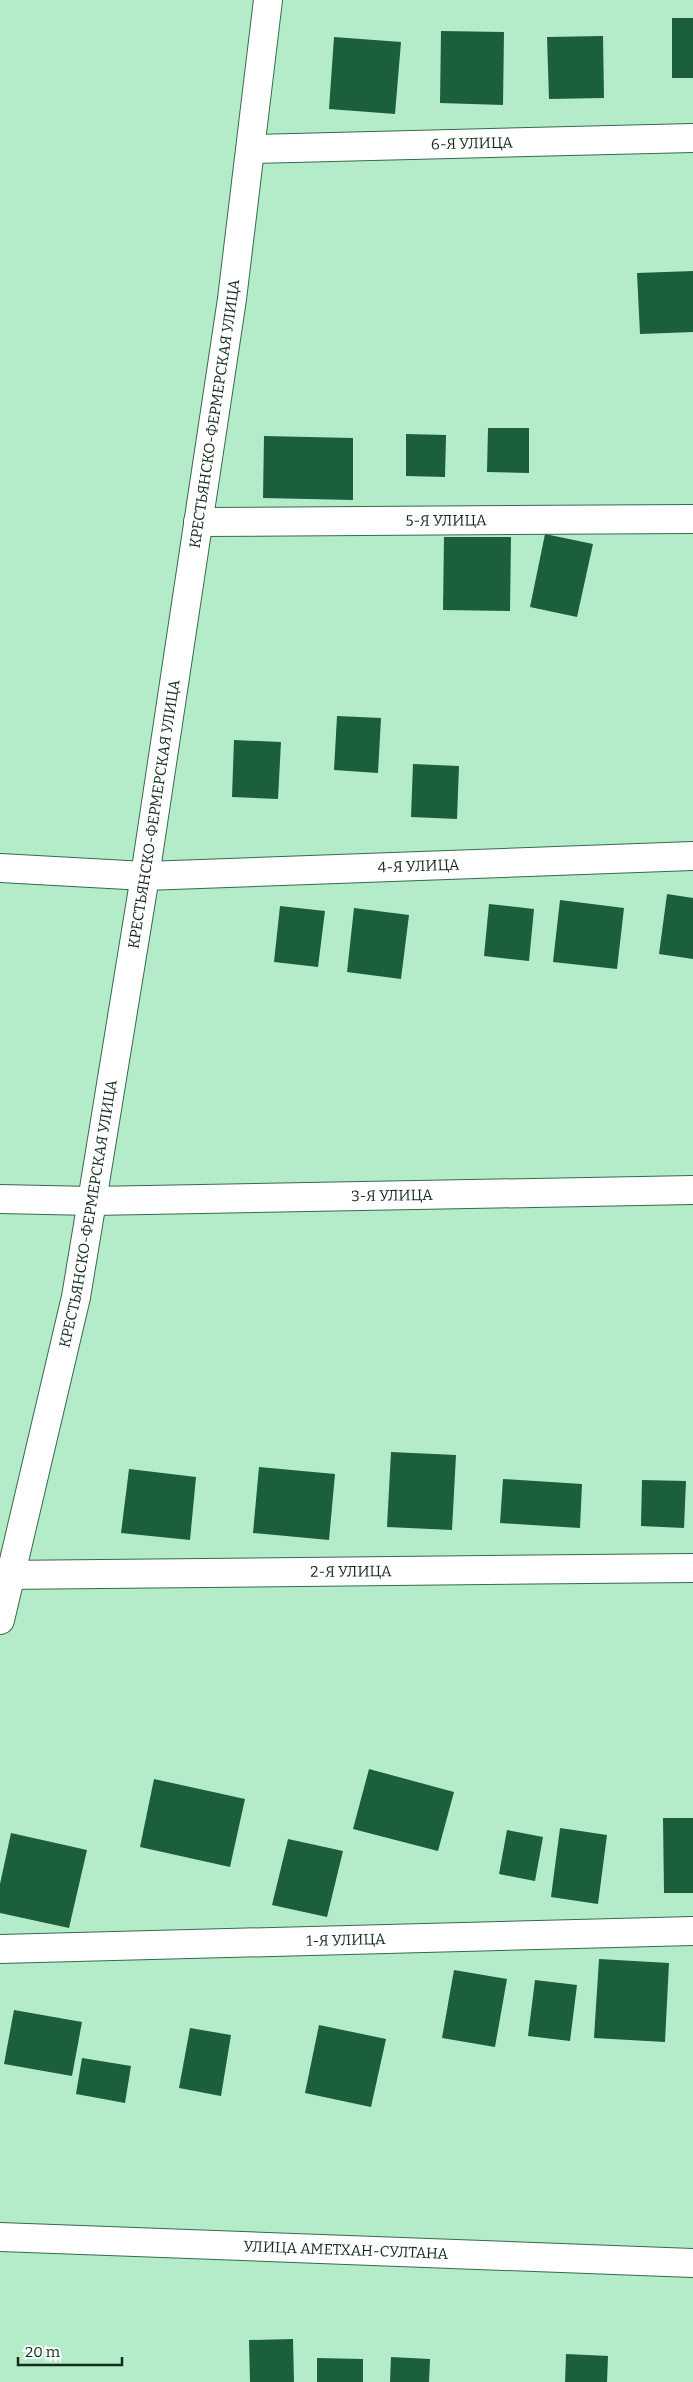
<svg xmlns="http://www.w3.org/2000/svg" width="693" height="2382" viewBox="0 0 693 2382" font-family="Bitter,serif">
<rect width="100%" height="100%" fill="#b4ecc9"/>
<g fill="#1b5f3c">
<rect x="672" y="18" width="21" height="60"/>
<polygon points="441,31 504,32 503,105 440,103"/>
<polygon points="603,36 604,98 549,99 547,37"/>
<polygon points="334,37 401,42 395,114 329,109"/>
<polygon points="693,271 693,332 640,334 637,273"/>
<polygon points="488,428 529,428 529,473 487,472"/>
<polygon points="406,434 446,435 445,477 406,476"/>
<polygon points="264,436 353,438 353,500 263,498"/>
<polygon points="545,534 593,544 577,617 530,607"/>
<polygon points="444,537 511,537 510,611 443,610"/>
<polygon points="337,716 381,718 378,773 334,770"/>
<polygon points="234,740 281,742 278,799 232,797"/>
<polygon points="413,764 459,766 457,819 411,817"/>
<polygon points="667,894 693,898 693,959 659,954"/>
<polygon points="560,900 624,908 617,969 553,962"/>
<polygon points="489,904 534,909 529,961 484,956"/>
<polygon points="280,906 325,911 318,967 274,962"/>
<polygon points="354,908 409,915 401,979 347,972"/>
<polygon points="391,1452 456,1455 452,1530 387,1527"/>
<polygon points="259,1467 335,1474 329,1540 253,1533"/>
<polygon points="129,1469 196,1477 190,1540 121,1533"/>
<polygon points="503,1479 582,1484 580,1528 500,1523"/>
<polygon points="642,1480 686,1481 684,1528 641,1526"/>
<polygon points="369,1769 454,1792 438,1851 353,1829"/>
<polygon points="154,1779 245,1799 230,1867 140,1847"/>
<polygon points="663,1818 693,1818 693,1893 664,1893"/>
<polygon points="560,1828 607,1835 598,1904 551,1897"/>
<polygon points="507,1830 543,1837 535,1881 499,1874"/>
<polygon points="11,1833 87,1850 69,1928 0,1913 0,1884"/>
<polygon points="288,1839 343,1851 327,1917 272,1905"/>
<polygon points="599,1959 669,1963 665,2042 594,2038"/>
<polygon points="454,1970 507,1979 495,2047 442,2038"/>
<polygon points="535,1980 577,1985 570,2041 528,2036"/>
<polygon points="14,2010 82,2022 72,2076 4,2064"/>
<polygon points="319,2025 386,2039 371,2107 305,2093"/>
<polygon points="190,2028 231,2035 221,2096 179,2088"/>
<polygon points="82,2058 131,2066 125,2103 76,2094"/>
<polygon points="293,2339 294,2382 250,2382 249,2340"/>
<polygon points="566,2354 608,2356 607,2382 565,2382"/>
<polygon points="391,2357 430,2359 429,2382 390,2382"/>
<polygon points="317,2358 363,2359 363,2382 317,2382"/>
</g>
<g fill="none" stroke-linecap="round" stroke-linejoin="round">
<defs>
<g id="minor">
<path id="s1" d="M251,149L693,138"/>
<path id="s2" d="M198,522L693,519"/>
<path id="s3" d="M0,868L145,876L693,856"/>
<path id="s4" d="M0,1199L92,1201L693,1190"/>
<path id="s5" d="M0,1575L693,1568"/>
<path id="s6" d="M0,1620L76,1297L92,1201L145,876L232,299L268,0"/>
<path id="s7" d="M0,1949L693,1931"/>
<path id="s8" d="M0,2237L693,2263"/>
</g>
</defs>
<use href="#minor" stroke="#376a4d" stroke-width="30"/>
<use href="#minor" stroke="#fff" stroke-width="28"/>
</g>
<g text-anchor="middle" stroke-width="5" stroke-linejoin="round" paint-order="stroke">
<g font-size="15" fill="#142a1d" stroke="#f9fffb">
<text dy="5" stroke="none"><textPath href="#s1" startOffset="221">6-Я УЛИЦА</textPath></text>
<text dy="5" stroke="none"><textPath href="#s6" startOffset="1226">КРЕСТЬЯНСКО-ФЕРМЕРСКАЯ УЛИЦА</textPath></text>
<text dy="5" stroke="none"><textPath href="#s2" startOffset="248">5-Я УЛИЦА</textPath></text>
<text dy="5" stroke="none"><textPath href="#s6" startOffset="821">КРЕСТЬЯНСКО-ФЕРМЕРСКАЯ УЛИЦА</textPath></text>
<text dy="5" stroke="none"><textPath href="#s3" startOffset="419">4-Я УЛИЦА</textPath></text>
<text dy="5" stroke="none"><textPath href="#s4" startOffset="392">3-Я УЛИЦА</textPath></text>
<text dy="5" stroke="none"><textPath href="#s6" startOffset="416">КРЕСТЬЯНСКО-ФЕРМЕРСКАЯ УЛИЦА</textPath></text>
<text dy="5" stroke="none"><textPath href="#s5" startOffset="351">2-Я УЛИЦА</textPath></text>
<text dy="5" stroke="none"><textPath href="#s7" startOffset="346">1-Я УЛИЦА</textPath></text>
<text dy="5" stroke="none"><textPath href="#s8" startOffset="346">УЛИЦА АМЕТХАН-СУЛТАНА</textPath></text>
</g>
</g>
<path d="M18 2357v8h104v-8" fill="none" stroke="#142a1d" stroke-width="2.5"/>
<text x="25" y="2357" font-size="15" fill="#142a1d" stroke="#f9fffb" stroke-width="4" paint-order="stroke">20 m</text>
</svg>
